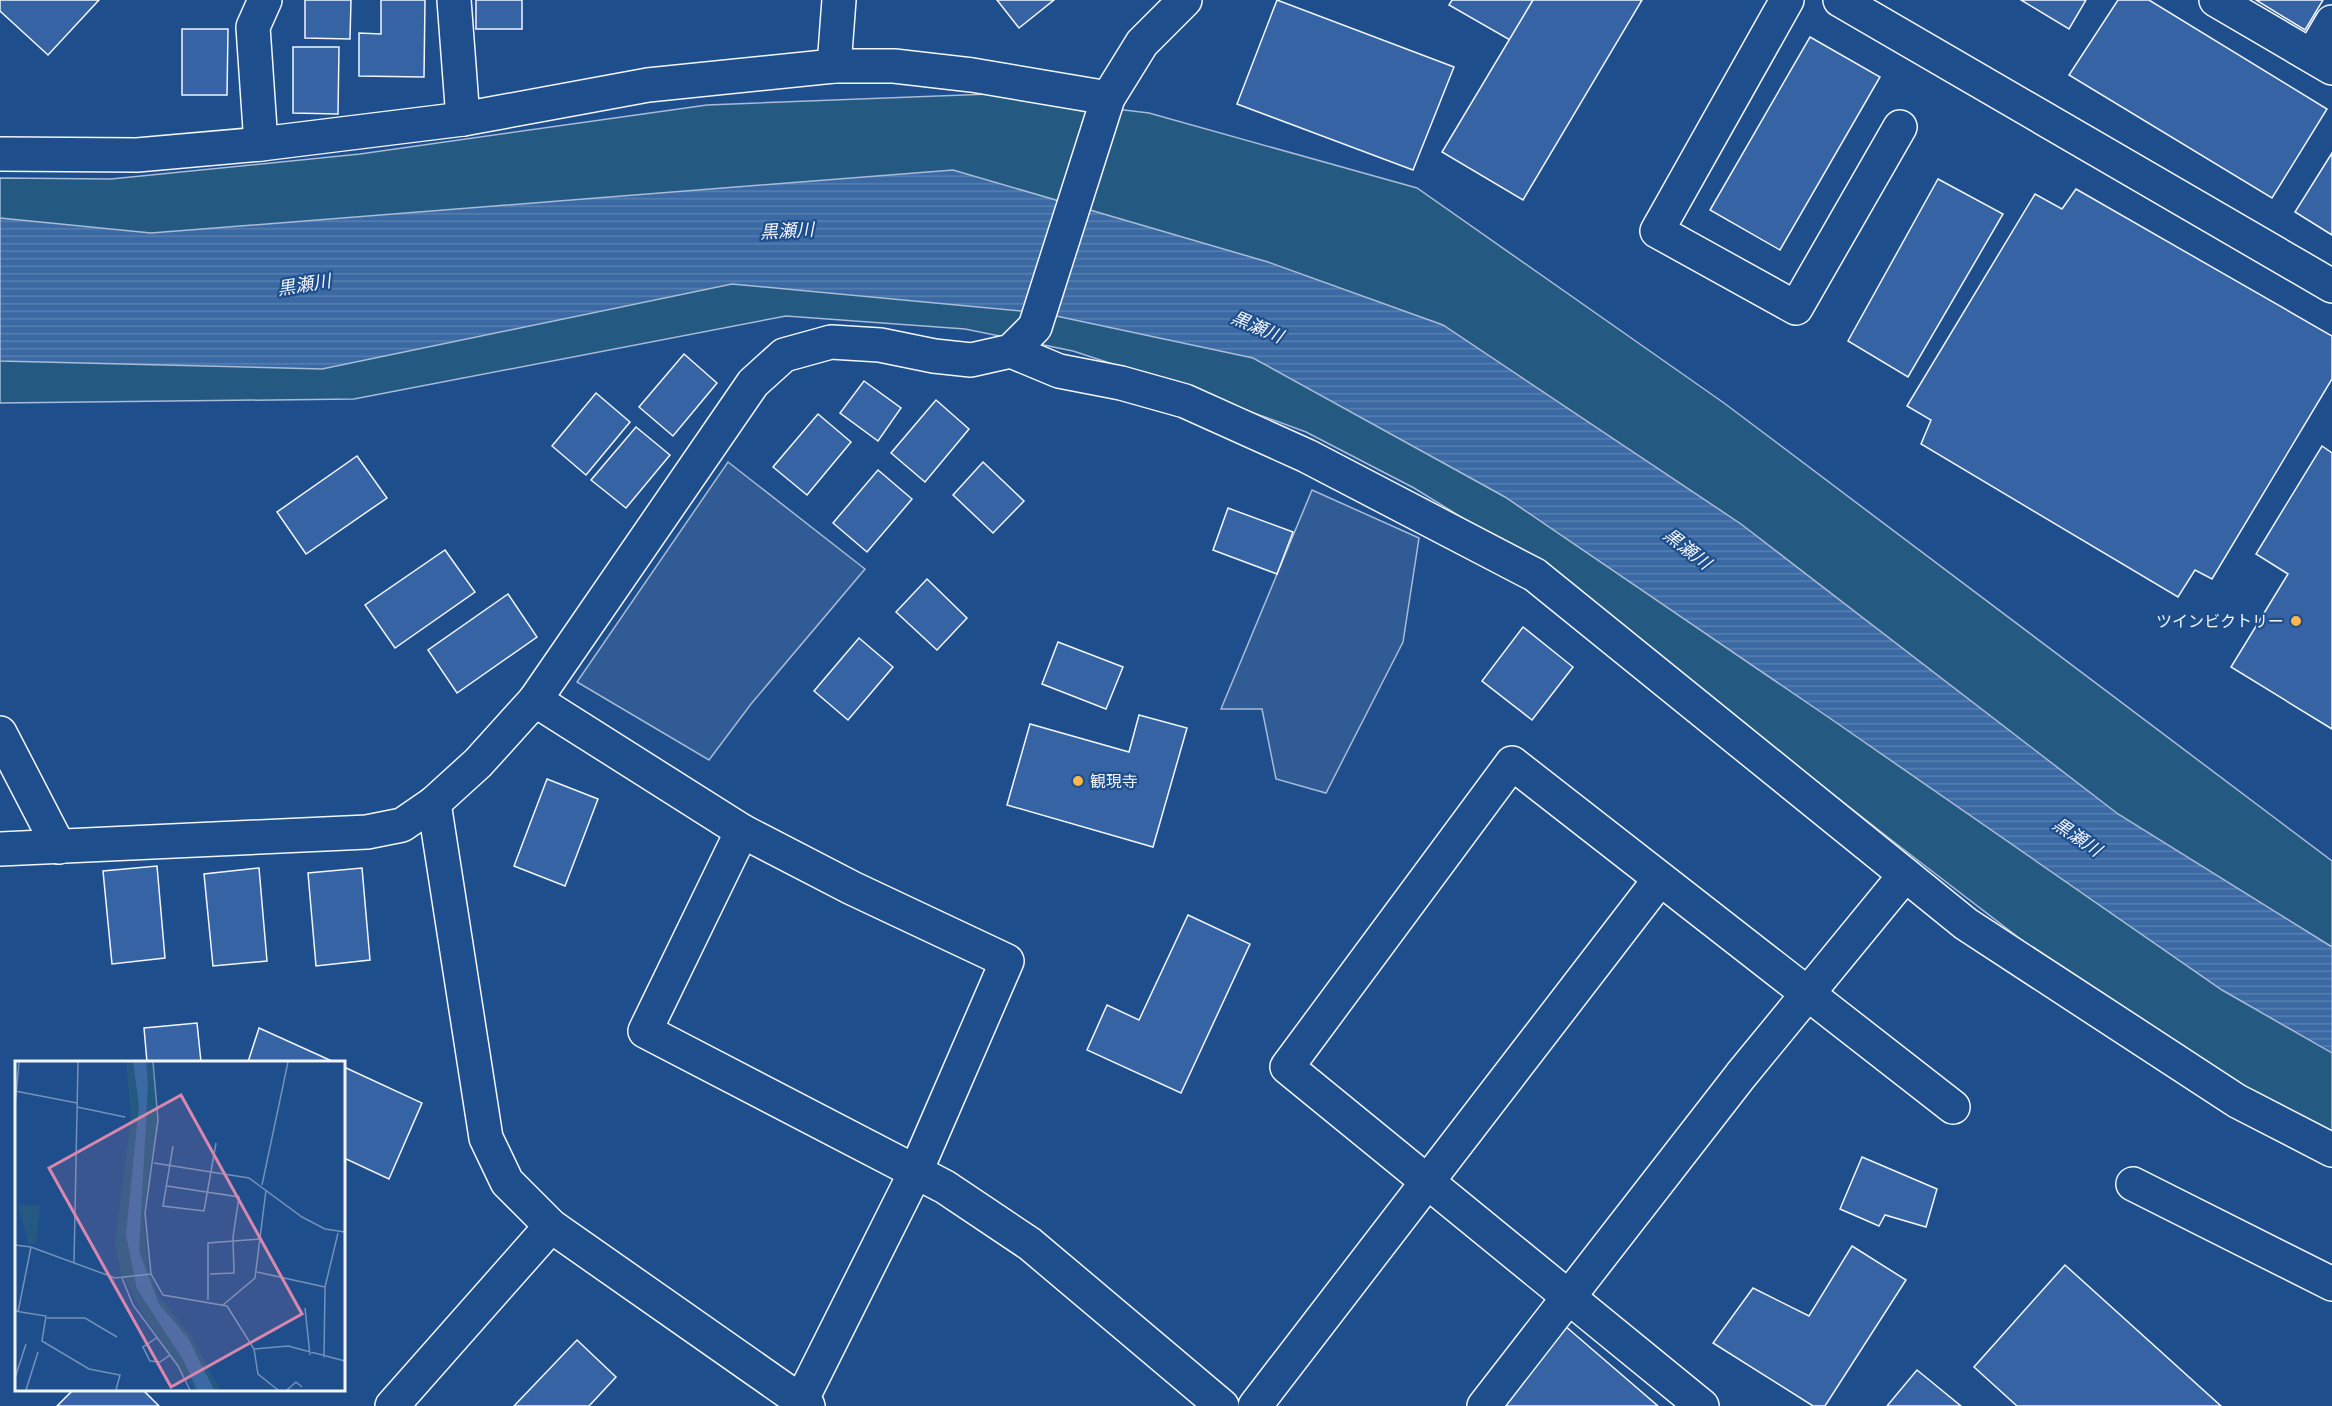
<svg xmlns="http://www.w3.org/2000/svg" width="2332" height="1406" viewBox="0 0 2332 1406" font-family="'Open Sans','Noto Sans JP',sans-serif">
<defs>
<pattern id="water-rules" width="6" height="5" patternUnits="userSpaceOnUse" patternTransform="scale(1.5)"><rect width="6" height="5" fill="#3b69a3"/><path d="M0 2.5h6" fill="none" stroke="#587fb1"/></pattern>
</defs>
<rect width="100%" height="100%" fill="#1f4e8c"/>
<polygon fill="#245a82" stroke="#a8bbd7" stroke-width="1.5" points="990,94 1149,113 1417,188 1724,403 2332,861 2332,1142 2204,1080 1894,842 1641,644 1518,552 1414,488 1306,432 1186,388 1073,351 965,329 786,316 354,399 0,403 0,178 111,179 360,154 707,105"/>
<g fill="#305b95" stroke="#a8bbd7" stroke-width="1.5">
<polygon points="728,462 865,569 751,704 709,760 577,682"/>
<polygon points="1312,490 1419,538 1403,642 1326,793 1276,779 1262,709 1221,709"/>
</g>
<polygon fill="url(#water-rules)" stroke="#a8bbd7" stroke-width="1.5" points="953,170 1268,262 1443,325 1741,524 2118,814 2332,947 2332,1053 2222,990 1831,719 1505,497 1253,358 1042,313 732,284 322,369 0,361 0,218 151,233"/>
<g fill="#3563a3" stroke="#f2f6ff" stroke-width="1.5">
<polygon points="0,0 99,0 48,55 0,11"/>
<polygon points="305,0 351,0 350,39 305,38"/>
<polygon points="381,0 425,0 424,77 359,76 359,33 381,34"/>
<rect x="476" y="0" width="46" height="29"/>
<polygon points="997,0 1054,0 1019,28"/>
<polygon points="1277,0 1454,67 1413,170 1237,104"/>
<polygon points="1452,0 1533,0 1510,40 1449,5"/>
<polygon points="1533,0 1642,0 1523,200 1442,152"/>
<polygon points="2021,0 2086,0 2069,29"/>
<polygon points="2118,0 2149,0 2327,109 2272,198 2069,75"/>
<polygon points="2256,0 2323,0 2305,30"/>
<polygon points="182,29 228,29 227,95 182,95"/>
<polygon points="1810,37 1880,77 1780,250 1710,210"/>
<polygon points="293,47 339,47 338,114 293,113"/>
<polygon points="2332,153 2332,235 2295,212"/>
<polygon points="1938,179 2003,214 1908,377 1848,341"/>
<polygon points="2076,189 2332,336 2332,379 2212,579 2195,570 2178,597 1921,444 1931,420 1907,406 2035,194 2062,209"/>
<polygon points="684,354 717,383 673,436 639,407"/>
<polygon points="864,381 901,408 878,441 840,413"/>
<polygon points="596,393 630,422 586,475 552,446"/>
<polygon points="936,400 969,429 925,482 891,453"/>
<polygon points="818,414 851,442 807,495 773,467"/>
<polygon points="636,427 670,455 626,508 591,480"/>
<polygon points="2322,446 2332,453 2332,729 2231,667 2288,574 2256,554"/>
<polygon points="357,456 387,498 306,554 277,512"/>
<polygon points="983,462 1024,501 993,533 953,495"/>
<polygon points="878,470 912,499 867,552 833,523"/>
<polygon points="1228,508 1293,532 1277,574 1213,550"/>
<polygon points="445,550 475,592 395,648 365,605"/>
<polygon points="927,579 967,618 937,650 896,612"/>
<polygon points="508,594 537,637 457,693 428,650"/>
<polygon points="1523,627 1573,667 1532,720 1482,681"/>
<polygon points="859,638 893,667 848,720 814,691"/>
<polygon points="1058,642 1123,667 1106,709 1042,684"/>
<polygon points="1139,715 1187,728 1153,847 1007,805 1030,724 1129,752"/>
<polygon points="547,779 598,799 565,886 514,866"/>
<polygon points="157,866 165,958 112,964 103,871"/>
<polygon points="259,868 267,961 213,966 204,874"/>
<polygon points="362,868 370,960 316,966 308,873"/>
<polygon points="1188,915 1250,944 1181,1093 1087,1050 1107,1005 1139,1020"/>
<polygon points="197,1023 201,1062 147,1062 144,1028"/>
<polygon points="259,1028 334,1062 248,1062"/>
<polygon points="344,1067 422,1103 389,1179 344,1158"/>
<polygon points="1862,1157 1937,1189 1926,1227 1885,1215 1879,1226 1840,1209"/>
<polygon points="1852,1246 1906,1280 1825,1406 1813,1406 1713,1343 1753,1288 1809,1316"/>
<polygon points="2065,1265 2221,1406 2017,1406 1974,1367"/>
<polygon points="1564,1325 1658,1406 1499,1406"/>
<polygon points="577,1340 616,1377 589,1406 514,1406"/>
<polygon points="1917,1370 1961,1406 1887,1406"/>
<polygon points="73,1390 143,1390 159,1406 57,1406"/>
</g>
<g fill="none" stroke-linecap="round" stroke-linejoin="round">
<defs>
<g id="minor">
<polyline points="454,0 463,119"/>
<polyline points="1787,0 1657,231 1796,308 1900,127"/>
<polyline points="1840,0 2332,286"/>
<polyline points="2216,0 2332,68"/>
<polyline points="2312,56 2332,22"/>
<polyline points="834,66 839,0"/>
<polyline points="261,144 253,27 265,0"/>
<polyline points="0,154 137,155 261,144 463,119 648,85 834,66 894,66 972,75 1108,98"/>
<polyline points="1011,351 1059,371 1121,383 1185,401 1307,456 1535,575 1966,924 2237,1101 2332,1150"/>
<polyline points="535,700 742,831 852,888 1007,961 916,1171 801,1401"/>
<polyline points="0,733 59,847"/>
<polyline points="434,803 486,1138 507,1182 551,1226 808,1406"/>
<polyline points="742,831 645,1031 945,1187 1030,1244 1222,1406"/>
<polyline points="0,849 367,832 402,825 434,803 478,763 535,700 753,383 784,355 831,342 880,345 934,356 971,360 1011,351 1035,327 1108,98 1142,43 1185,0"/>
<polyline points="2133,1184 2332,1284"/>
<polyline points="392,1406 551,1226"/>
<polyline points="1255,1406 1660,879"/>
<polyline points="1484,1406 1741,1075 1905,875"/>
<polyline points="1702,1406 1287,1067 1512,763 1953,1107"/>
</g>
</defs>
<use href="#minor" stroke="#f2f6ff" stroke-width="36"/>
<use href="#minor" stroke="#1f4e8c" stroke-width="33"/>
</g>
<g fill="#ffb74d" stroke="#1f4e8c" stroke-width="2">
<circle cx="2296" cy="621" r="6"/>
<circle cx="1078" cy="781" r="6"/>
</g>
<g text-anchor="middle" stroke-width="4.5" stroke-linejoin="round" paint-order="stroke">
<g font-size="16" fill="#f2f6ff" stroke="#1f4e8c" text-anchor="end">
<text x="2284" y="627">ツインビクトリー</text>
<text x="1090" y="787" text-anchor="start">観現寺</text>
</g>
<g font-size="18" font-style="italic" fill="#f2f6ff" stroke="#1f4e8c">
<text transform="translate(787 231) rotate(-3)" y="6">黒瀬川</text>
<text transform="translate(304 285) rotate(-9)" y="6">黒瀬川</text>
<text transform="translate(1257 327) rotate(23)" y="6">黒瀬川</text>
<text transform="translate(1687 549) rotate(38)" y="6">黒瀬川</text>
<text transform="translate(2077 837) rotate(34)" y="6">黒瀬川</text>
</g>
</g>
<g transform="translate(15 1061)">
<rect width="330" height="330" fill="#1f4e8c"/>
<path d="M111,1H138L142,63L128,155L133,207L144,236L174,272L205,329H179L129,254L106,212L100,183L116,57ZM3,144H25L21,182L14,183Z" fill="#245a82"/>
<path d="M118,1H131L133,22L124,190L144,243L173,277L199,329H182L169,300L122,228L111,174L124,44Z" fill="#3b69a3"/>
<path fill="none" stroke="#7391ba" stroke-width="1.5" d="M0,30L62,42M0,45L4,1M62,46L110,56M158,85L148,145L189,150L201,82M139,102L234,117L287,156L310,168L330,171M247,124L273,1M152,125L224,136L218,176L219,212L195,213M0,184L16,186L100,217L136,213L148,234L212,245L239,288L243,313L263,329M59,201L63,1M242,211L310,226M136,213L130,152L143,59L138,1M107,217L118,244L163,305L175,329M193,239V182L245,178M208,244L240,217L251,129M290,247L295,294M0,250L31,255L27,280L74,308L105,314L101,329M3,251L16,186M32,257H70L102,276M143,276L128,286L135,300L145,301L155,294M239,288L273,285L330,300M309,297L310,226L323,172M0,317L11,283M11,329L23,291M272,329L281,321L287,326"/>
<path fill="#da87ad" fill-opacity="0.15" stroke="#da87ad" stroke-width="3" d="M166,34L287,253L156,326L34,107Z"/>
<rect width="330" height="330" fill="none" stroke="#f2f6ff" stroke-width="3"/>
</g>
</svg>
